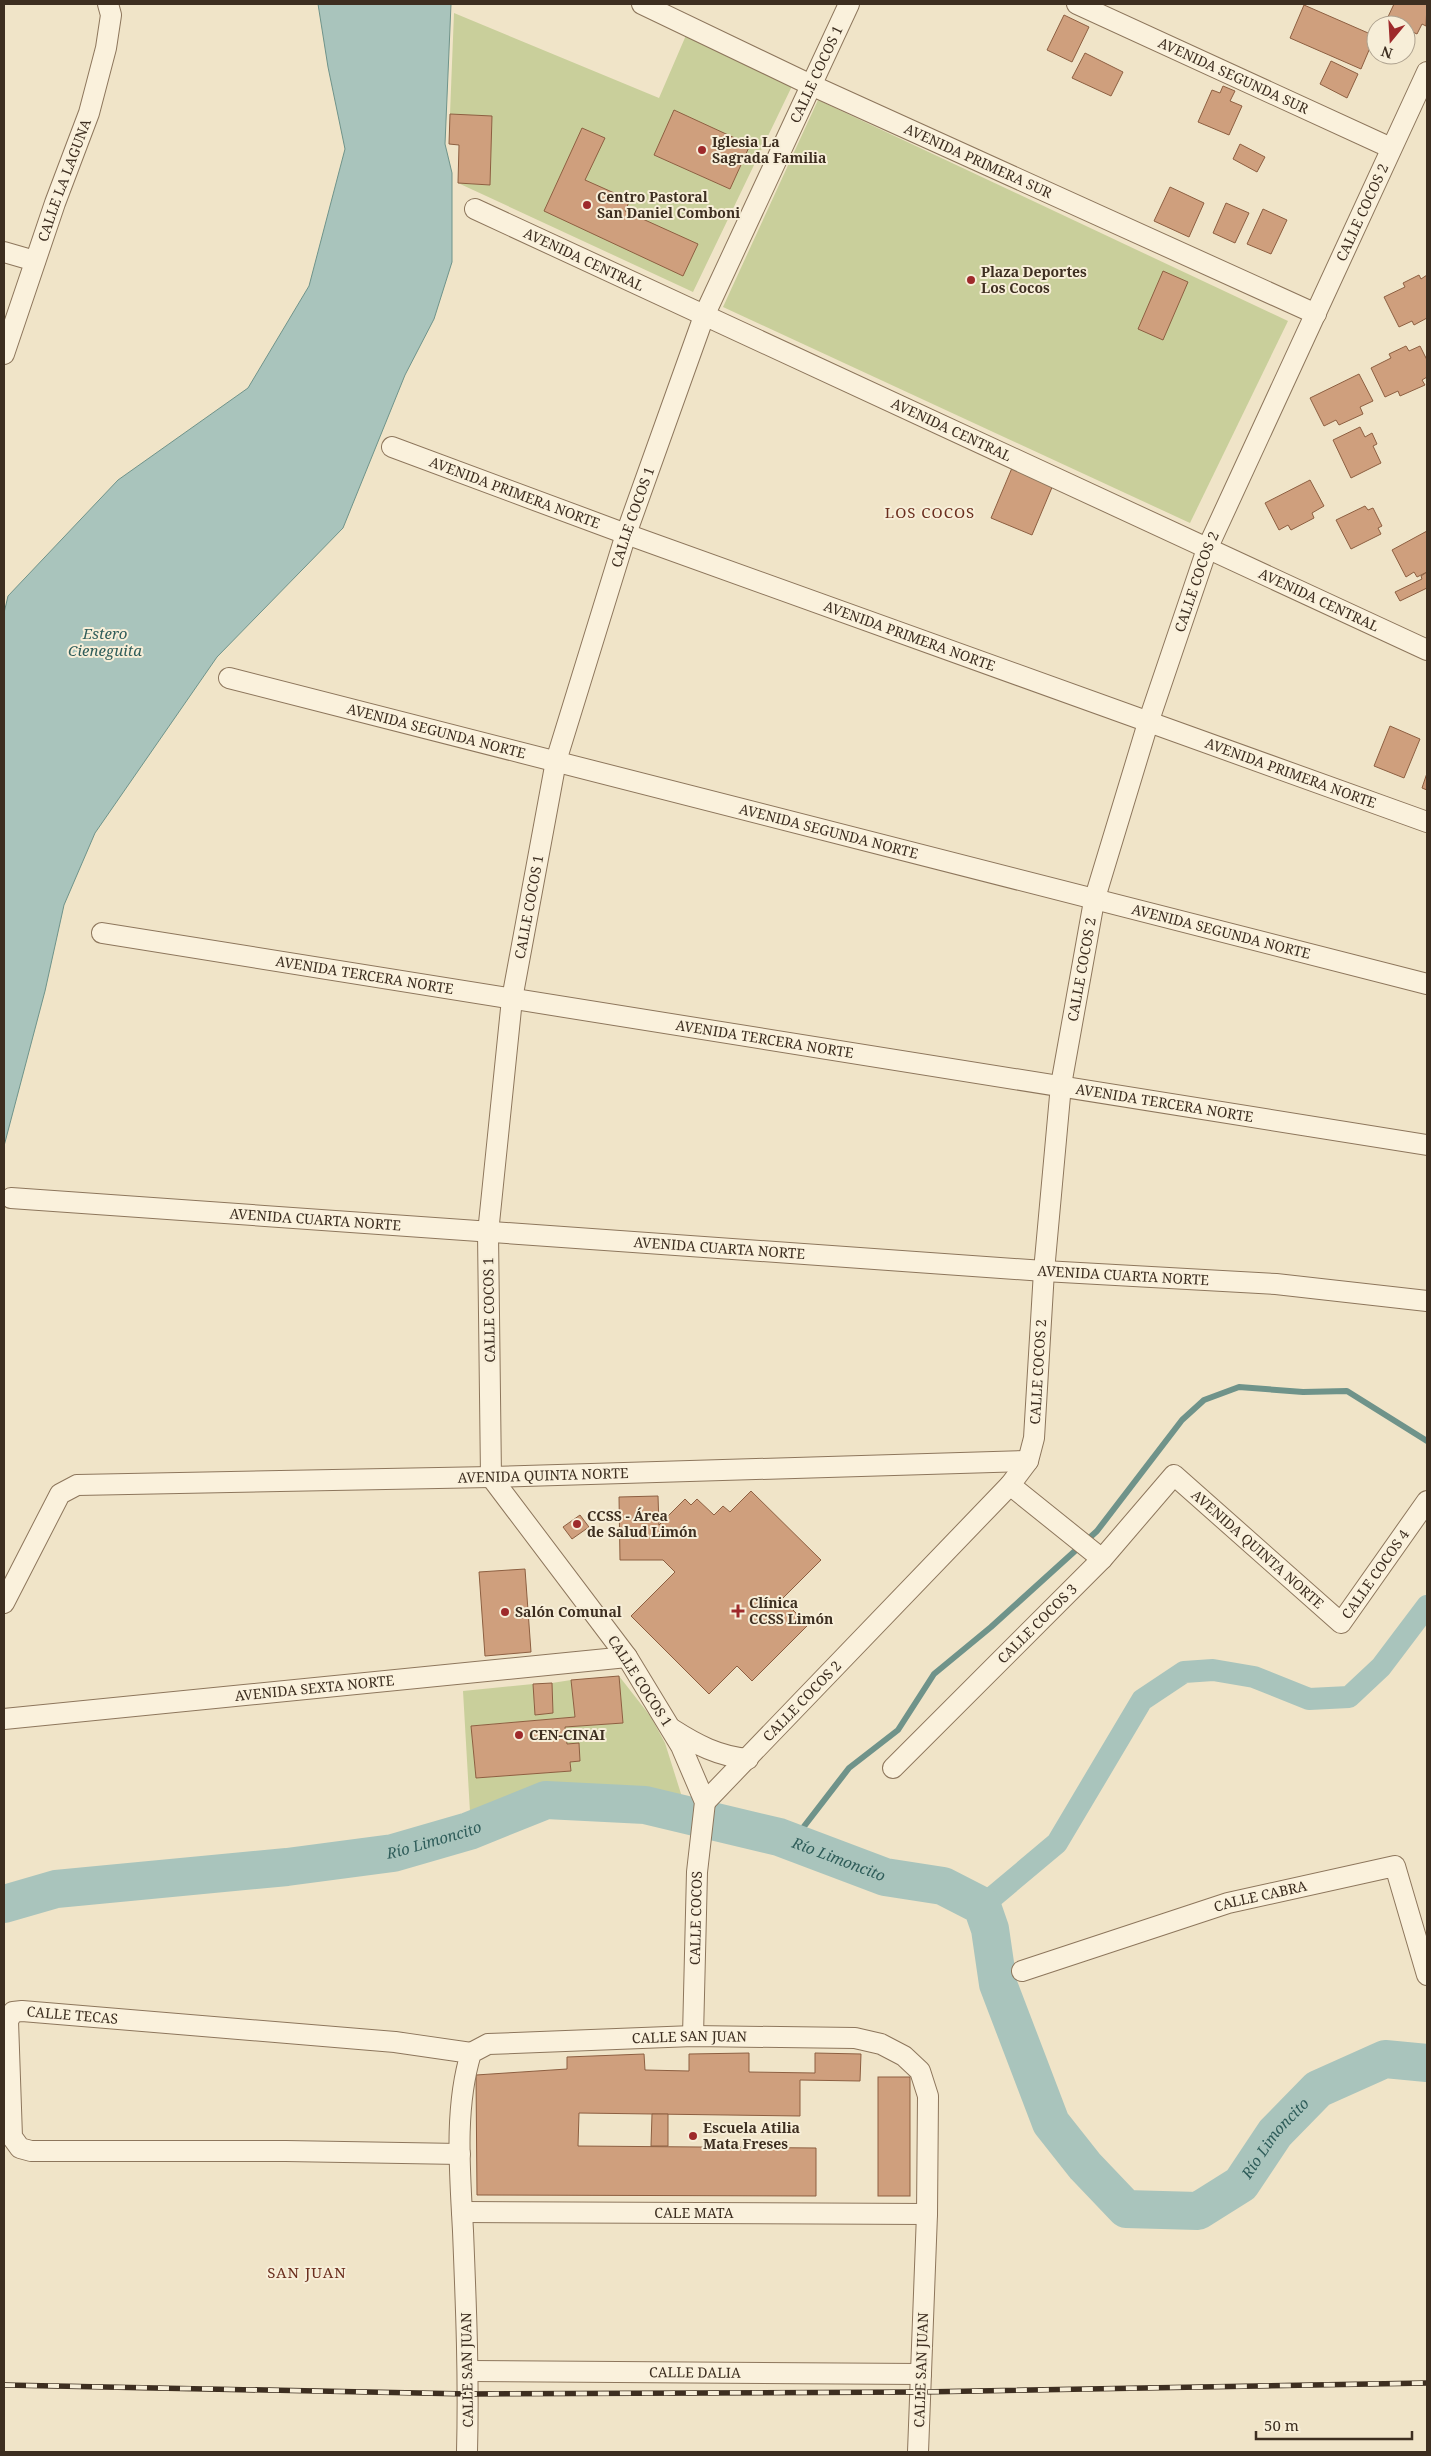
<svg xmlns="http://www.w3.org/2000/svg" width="1431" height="2456" viewBox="0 0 1431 2456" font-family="'Noto Serif',serif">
<rect width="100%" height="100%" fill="#f0e4c8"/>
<g fill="#c9cf9b" fill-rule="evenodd">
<path d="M454,13L659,98L687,33L793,84L693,292L458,183L490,185L492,117L450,114ZM675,111L750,145L730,189L654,155Z"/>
<polygon points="818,100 1288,321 1190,523 723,307"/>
<polygon points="619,1676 651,1717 665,1743 682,1797 646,1793 541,1789 470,1812 463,1691 533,1684 535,1714 553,1713 552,1683 571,1680 575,1717 471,1726 476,1778 571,1771 570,1762 580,1761 579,1743 567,1744 565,1727 623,1723"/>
</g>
<polygon fill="#a9c4bc" stroke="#6f938a" points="318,4 451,4 445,144 452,173 452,262 434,319 405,375 343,528 217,657 95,833 64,905 45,991 4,1146 4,613 8,596 118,480 248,388 309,286 345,149 328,67"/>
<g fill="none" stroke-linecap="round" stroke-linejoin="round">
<polyline stroke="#6f938a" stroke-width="6" points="792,1842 849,1768 898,1730 934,1674 991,1627 1097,1531 1182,1420 1204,1400 1239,1387 1303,1392 1347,1391 1427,1441"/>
<polyline stroke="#a9c4bc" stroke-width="22" points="982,1906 1057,1843 1142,1700 1184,1672 1213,1670 1254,1677 1309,1699 1349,1697 1381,1667 1427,1606"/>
<path stroke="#a9c4bc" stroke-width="38" id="s1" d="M4,1904L56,1889L287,1867L393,1853L469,1831L546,1800L645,1805L779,1837L885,1877L943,1886L982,1906L990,1929L998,1984L1051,2123L1085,2166L1126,2209L1198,2211L1241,2184L1275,2133L1318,2089L1385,2059L1427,2063"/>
</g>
<g fill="#cf9f7d" stroke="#8d5f41">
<polygon points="1394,4 1427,4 1426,26 1422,24 1417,34 1406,29 1406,25 1398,25 1387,19"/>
<polygon points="1304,5 1375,36 1361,69 1290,38"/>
<polygon points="1064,15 1089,27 1072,62 1047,50"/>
<polygon points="1085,53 1123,72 1111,96 1072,78"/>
<polygon points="1331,61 1358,74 1347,98 1320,84"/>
<polygon points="1223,86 1235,91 1230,101 1242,106 1229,135 1198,122 1212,90 1220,93"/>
<polygon points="674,110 750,145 730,189 654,155"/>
<polygon points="450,114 492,116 490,185 458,183 459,145 449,144"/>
<polygon points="582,128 605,138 585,180 630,200 625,211 698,244 683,276 544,211"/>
<polygon points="1240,144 1265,157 1257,172 1233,159"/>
<polygon points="1170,187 1204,203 1189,237 1154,221"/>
<polygon points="1226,203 1249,213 1235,243 1213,233"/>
<polygon points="1263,209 1287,220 1271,254 1247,244"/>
<polygon points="1163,271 1188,282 1163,340 1138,329"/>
<polygon points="1419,275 1421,279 1427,275 1427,318 1414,325 1412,321 1399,327 1384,297 1405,287 1403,283"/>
<polygon points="1406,346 1409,351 1420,346 1427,360 1427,377 1422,380 1425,385 1400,396 1398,391 1385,397 1371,368 1391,358 1389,354"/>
<polygon points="1359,374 1373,401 1360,407 1363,414 1339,425 1336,420 1324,426 1310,398"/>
<polygon points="1360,427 1365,437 1372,433 1377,444 1373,446 1381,463 1351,478 1333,440"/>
<polygon points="1012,468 1053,485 1032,535 991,518"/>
<polygon points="1310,480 1324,506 1312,513 1314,518 1291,530 1288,525 1279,530 1265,503"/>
<polygon points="1365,506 1368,510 1373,508 1382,526 1378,528 1381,534 1351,549 1336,520"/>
<polygon points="1427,531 1427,572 1417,577 1414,572 1406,577 1392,550"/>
<polygon points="1427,572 1427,588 1400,601 1395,592 1422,579 1421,576"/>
<polygon points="1390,726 1420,739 1404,778 1374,766"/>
<polygon points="1427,773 1427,790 1422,788"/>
<polygon points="751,1491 821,1560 782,1599 808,1625 752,1681 737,1666 709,1694 631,1616 675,1572 663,1560 620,1560 619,1497 658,1496 659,1525 685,1499 691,1505 697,1499 714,1515 723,1506 730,1512"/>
<polygon points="580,1515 589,1527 572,1539 563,1527"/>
<polygon points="525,1569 531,1652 485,1656 479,1572"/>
<polygon points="619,1676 623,1723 565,1727 567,1744 579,1743 580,1761 570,1762 571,1771 476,1778 471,1726 575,1717 571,1680"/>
<polygon points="552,1683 553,1713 535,1715 533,1684"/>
<polygon points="749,2053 749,2072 815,2073 815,2053 861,2054 860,2081 800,2080 800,2116 579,2113 578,2146 816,2148 816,2196 477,2195 476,2075 567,2069 567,2057 644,2054 645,2070 689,2071 689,2054"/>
<rect x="878" y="2077" width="32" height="119"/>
<polygon points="652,2114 668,2114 668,2146 651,2146"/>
</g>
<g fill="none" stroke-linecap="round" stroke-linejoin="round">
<defs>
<g id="street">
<path id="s2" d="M642,4L811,85L1316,314"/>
<path id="s3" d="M1077,4L1391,148"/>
<path id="s4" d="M475,209L1427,650"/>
<polyline points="4,252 35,261"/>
<path id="s5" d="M4,354L55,203L89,113L106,48L111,15L108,4"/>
<path id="s6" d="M392,447L626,534L1427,822"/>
<path id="s7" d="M229,678L1427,984"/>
<path id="s8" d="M102,933L1427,1145"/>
<path id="s9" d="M11,1198L1044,1271L1276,1284L1427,1301"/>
<polyline points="1010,1485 1102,1559"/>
<path id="s10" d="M4,1603L60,1494L77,1485L491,1477L1028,1461"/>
<path id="s11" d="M4,1719L627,1657"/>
<path d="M672,1729C697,1745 718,1756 748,1759"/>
<path id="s12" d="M893,1768L1102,1559L1174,1475L1341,1623L1427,1501"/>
<path id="s13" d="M705,1802L1010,1485L1028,1461L1034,1438L1044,1271L1061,1085L1094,901L1148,723L1207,549L1427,72"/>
<path id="s14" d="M1022,1971L1228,1903L1395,1866L1427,1975"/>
<path id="s15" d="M693,2036L697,1872L705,1802L681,1746L627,1657L491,1477L488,1233L512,999L556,761L626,534L704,316L849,4"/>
<path id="s16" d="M460,2154L286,2151H31L20,2148L12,2137L8,2021L13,2012L22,2011L395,2042L471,2053"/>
<path id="s17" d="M462,2212L927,2214"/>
<path id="s18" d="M469,2371L921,2374"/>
<path id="s19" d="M467,2452C469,2378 466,2305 463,2231C460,2173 454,2109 471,2053L488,2044L693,2036L855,2038L881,2044L904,2056L920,2071L928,2096L927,2214L918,2452"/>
</g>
</defs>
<use href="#street" stroke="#8d765c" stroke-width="22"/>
<use href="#street" stroke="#faf1dc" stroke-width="20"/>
<defs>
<polyline id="rail" points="4,2385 469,2394 920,2392 1427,2383"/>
</defs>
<use href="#rail" stroke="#3d2e20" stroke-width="5.5"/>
<use href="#rail" stroke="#f7eed8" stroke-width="4" stroke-dasharray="11" stroke-linecap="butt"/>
</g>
<g fill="#9e2a2b" stroke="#f7eed8" stroke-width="2">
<circle cx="702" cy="150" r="5"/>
<circle cx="587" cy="205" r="5"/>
<circle cx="971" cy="280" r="5"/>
<circle cx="577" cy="1524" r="5"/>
<path d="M735.5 1603.5h5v5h5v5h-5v5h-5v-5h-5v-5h5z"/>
<circle cx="505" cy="1612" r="5"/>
<circle cx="519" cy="1735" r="5"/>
<circle cx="693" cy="2136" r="5"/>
</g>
<g text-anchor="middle" stroke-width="4" stroke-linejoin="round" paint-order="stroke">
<g font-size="14" fill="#3d2e20" stroke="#f7eed8">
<text dy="5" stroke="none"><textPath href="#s15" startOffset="2082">CALLE COCOS 1</textPath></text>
<text dy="5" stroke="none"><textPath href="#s3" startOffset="172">AVENIDA SEGUNDA SUR</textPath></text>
<text dy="5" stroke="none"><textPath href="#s2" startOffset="371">AVENIDA PRIMERA SUR</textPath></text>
<text dy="5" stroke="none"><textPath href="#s5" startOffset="184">CALLE LA LAGUNA</textPath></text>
<text dy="5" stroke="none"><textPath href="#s13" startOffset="1775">CALLE COCOS 2</textPath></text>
<text dy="5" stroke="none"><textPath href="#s4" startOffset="120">AVENIDA CENTRAL</textPath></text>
<text dy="5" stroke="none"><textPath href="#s4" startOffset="525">AVENIDA CENTRAL</textPath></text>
<text dy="5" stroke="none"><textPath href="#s6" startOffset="131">AVENIDA PRIMERA NORTE</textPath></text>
<text dy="5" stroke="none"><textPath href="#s15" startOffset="1602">CALLE COCOS 1</textPath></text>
<text dy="5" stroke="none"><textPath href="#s13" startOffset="1370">CALLE COCOS 2</textPath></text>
<text dy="5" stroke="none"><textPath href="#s4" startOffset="930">AVENIDA CENTRAL</textPath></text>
<text dy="5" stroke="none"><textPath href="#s6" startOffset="551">AVENIDA PRIMERA NORTE</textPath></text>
<text dy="5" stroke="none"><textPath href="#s7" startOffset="214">AVENIDA SEGUNDA NORTE</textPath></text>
<text dy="5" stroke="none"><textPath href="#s6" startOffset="956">AVENIDA PRIMERA NORTE</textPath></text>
<text dy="5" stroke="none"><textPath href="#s7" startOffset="619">AVENIDA SEGUNDA NORTE</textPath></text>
<text dy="5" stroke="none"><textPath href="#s15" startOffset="1198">CALLE COCOS 1</textPath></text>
<text dy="5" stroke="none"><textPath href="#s7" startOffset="1024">AVENIDA SEGUNDA NORTE</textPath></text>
<text dy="5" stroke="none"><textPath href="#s13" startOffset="965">CALLE COCOS 2</textPath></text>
<text dy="5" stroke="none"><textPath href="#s8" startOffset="266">AVENIDA TERCERA NORTE</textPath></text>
<text dy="5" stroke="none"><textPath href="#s8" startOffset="671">AVENIDA TERCERA NORTE</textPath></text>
<text dy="5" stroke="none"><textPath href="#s8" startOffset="1076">AVENIDA TERCERA NORTE</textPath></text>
<text dy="5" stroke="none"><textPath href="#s9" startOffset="305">AVENIDA CUARTA NORTE</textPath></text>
<text dy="5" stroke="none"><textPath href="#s9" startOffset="710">AVENIDA CUARTA NORTE</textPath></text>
<text dy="5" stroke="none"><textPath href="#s9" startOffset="1115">AVENIDA CUARTA NORTE</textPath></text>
<text transform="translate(489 1310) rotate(-91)" y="5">CALLE COCOS 1</text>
<text dy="5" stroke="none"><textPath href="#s13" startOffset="560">CALLE COCOS 2</textPath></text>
<text dy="5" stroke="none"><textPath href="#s10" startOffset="608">AVENIDA QUINTA NORTE</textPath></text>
<text dy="5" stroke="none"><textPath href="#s12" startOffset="518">AVENIDA QUINTA NORTE</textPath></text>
<text dy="5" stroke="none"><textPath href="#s12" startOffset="689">CALLE COCOS 4</textPath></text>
<text dy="5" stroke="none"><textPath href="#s12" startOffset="204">CALLE COCOS 3</textPath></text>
<text transform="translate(640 1681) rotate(57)" y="5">CALLE COCOS 1</text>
<text dy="5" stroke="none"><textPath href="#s11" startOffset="312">AVENIDA SEXTA NORTE</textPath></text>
<text dy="5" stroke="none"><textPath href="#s13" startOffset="140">CALLE COCOS 2</textPath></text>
<text dy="5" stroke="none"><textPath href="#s14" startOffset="250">CALLE CABRA</textPath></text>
<text dy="5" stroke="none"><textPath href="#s15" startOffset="118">CALLE COCOS</textPath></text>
<text dy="5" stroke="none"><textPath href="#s16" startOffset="640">CALLE TECAS</textPath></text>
<text dy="5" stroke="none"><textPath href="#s19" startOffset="621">CALLE SAN JUAN</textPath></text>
<text dy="5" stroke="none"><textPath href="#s17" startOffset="232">CALE MATA</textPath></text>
<text transform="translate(467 2370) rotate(-91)" y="5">CALLE SAN JUAN</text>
<text transform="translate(921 2370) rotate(-88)" y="5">CALLE SAN JUAN</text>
<text dy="5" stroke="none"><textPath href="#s18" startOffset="226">CALLE DALIA</textPath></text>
</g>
<g font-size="14" font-weight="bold" fill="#3d2e20" stroke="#f7eed8" text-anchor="start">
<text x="712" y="147">Iglesia La<tspan x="712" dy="16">Sagrada Familia</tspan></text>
<text x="597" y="202">Centro Pastoral<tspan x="597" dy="16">San Daniel Comboni</tspan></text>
<text x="981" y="277">Plaza Deportes<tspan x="981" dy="16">Los Cocos</tspan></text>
<text x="587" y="1521">CCSS - Área<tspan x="587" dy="16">de Salud Limón</tspan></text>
<text x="749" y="1608">Clínica<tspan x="749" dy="16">CCSS Limón</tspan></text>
<text x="515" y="1617">Salón Comunal</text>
<text x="529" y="1740">CEN-CINAI</text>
<text x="703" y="2133">Escuela Atilia<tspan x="703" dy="16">Mata Freses</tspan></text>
</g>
<g font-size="15" letter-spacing="1" fill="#6b2e1e" stroke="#f7eed8">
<text x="930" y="518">LOS COCOS</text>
<text x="307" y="2278">SAN JUAN</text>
</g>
<g font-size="15" font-style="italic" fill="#2f5d5a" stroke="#f7eed8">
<text x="105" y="639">Estero<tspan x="105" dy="17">Cieneguita</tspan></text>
<text dy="5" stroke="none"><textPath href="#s1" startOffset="436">Río Limoncito</textPath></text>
<text dy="5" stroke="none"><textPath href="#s1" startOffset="856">Río Limoncito</textPath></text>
<text dy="5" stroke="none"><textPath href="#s1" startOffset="1531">Río Limoncito</textPath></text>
</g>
</g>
<rect width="1431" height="2456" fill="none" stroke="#3d2e20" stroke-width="10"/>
<g transform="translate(1391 40) rotate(198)"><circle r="24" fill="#f7eed8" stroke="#ada18e"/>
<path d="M0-4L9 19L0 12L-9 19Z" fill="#9e2a2b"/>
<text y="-8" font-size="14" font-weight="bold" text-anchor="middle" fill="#3d2e20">N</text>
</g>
<path d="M1256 2431v8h156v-8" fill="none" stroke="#3d2e20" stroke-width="2.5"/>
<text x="1264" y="2431" font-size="15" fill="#3d2e20" stroke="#f7eed8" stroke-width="4" paint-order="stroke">50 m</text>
</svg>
